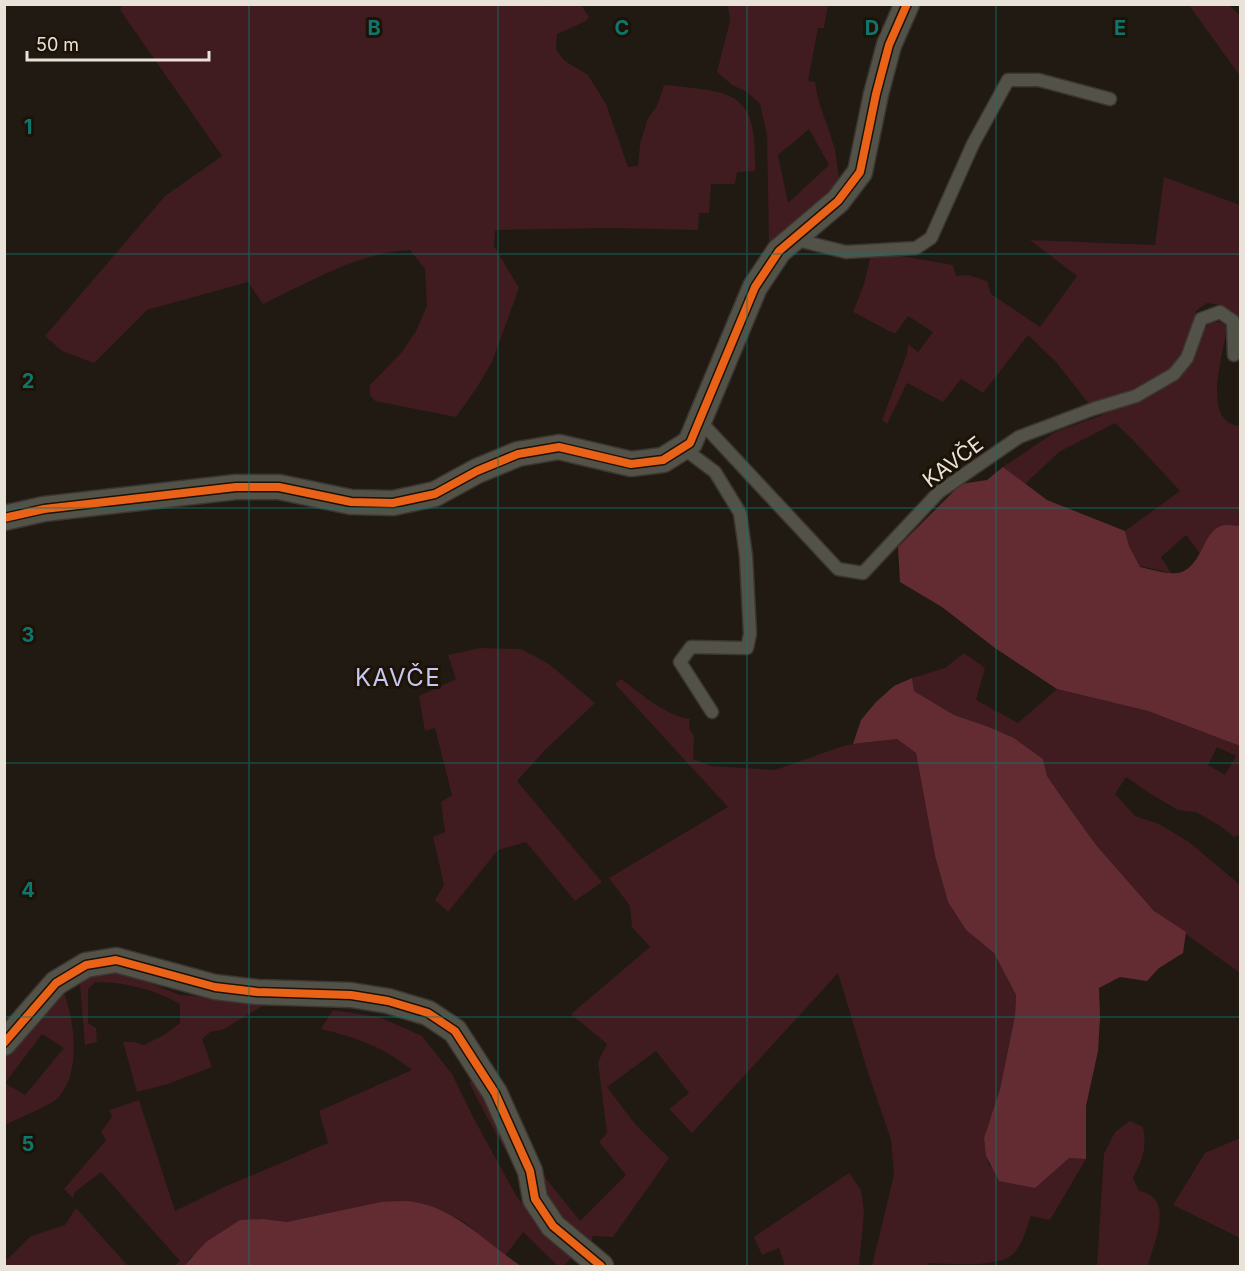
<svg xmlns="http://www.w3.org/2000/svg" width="1245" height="1271" viewBox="0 0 1245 1271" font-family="Inter,sans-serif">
<rect width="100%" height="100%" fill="#201a13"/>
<g fill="#401b1f" fill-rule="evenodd">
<path d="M448,5L544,4L545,7L549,5H581L589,17L586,21L557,34L556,50L565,61L588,75L606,104L628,167L638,166L640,144L648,118L657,106L664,85C736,92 757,91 755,171L737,172L735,184H711L709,213H699L698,230L612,228L495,230L494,246L519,288L492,362L476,389L456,417L375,401L370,395V385L402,352L416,331L427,306L425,269L410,250C359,252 308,283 263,304L248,282L147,310L94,363L62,351L45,336L165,196L222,156L120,10L122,5Z"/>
<path d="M728,5H828L824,28H818L808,81L815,82L818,99L835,149L839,179L819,202L769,246L767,135L760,104L747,92L732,85L717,72L730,21ZM809,129L829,165L788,203L778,155Z"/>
<polygon points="1189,5 1229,5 1240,16 1240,76"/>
<path d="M1164,177L1240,205V339L1233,312L1220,305L1207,303L1196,311C1193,326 1190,342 1184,356C1172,382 1118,398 1093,409L1056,362L1028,335L983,393L961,379L943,402L907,383L887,424L882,420L907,354L908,344L918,352L933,332L908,316L895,334L853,312L864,284L871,255H895L953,265L956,276L968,275L987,281L991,294L1040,327L1077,276L1030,240L1155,245Z"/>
<path d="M1210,322H1220L1227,326C1225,351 1199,422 1240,426V526C1214,526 1210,531 1201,555L1186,535L1161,557L1171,573L1139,566L1129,546L1125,531L1180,491L1132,439L1115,423L1059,452L1025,484L1003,467L1055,432L1102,415L1164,386L1178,377L1189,365L1200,336Z"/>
<polygon points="480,648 521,649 549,664 595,703 546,749 517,781 602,882 575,901 526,842 498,850 448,912 435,900 444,885 433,837 445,832 441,802 452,795 435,728 425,731 419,696 456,679 448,655"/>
<path d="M964,653L985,668L976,700L1018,723L1057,689L1148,711L1240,746V835L1234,837L1220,826L1196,812L1178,810L1154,796L1126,777L1115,794L1135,816L1159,824L1189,842L1240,885V973L1154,911L1096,845L1058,792L1047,776L1043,759L1014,738L989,727L954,715L914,691L912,678L945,668ZM1217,747L1236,756L1225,775L1208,765Z"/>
<path d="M621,679C643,695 662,714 690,719L689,729L694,736L693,759L711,766L775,770L846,745L897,739L916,753L935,856L948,902L966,930L994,953L1016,995L1015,1016L1000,1089L984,1138L986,1156L990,1167L1069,1158L1086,1159L1050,1220L1031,1216C1026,1229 1022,1249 1009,1257C994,1267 948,1264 929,1263V1266H872L894,1175L891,1140L866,1066L838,973L692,1133L669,1109L689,1093L656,1051L607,1087L635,1124L669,1158L613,1237L593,1236L590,1246C576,1234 561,1222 548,1208C515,1171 491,1127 469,1082L477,1081L527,1155L580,1221L626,1175L599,1142L607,1133L598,1062L607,1044L571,1014L650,947L632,927L630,906L609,878L728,807L615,684Z"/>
<path d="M104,973L122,974L140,979L180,995L264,1001V1005L224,1029L210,1032L202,1039L212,1067L168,1084L137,1092L123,1042H134L144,1045L164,1035L180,1023V1004C154,989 125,982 95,982L88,989V1023L96,1028L97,1042L85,1045L80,984L91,976Z"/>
<path d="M56,992L64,993C75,1023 81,1071 59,1097C52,1105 16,1119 5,1125V1083L25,1095L64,1048L42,1034L5,1083L4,1054Z"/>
<path d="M333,1010L379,1017L422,1036L452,1074L474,1119L517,1197L553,1240L573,1256L564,1266H558L523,1232L505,1256L464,1222L445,1212L414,1202L287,1222L264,1219L191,1257L184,1266H175L180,1261L101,1172L75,1192L73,1198L64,1189L106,1140L101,1132L112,1117L109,1110L139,1100L175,1211L222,1188L328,1143L319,1111L412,1070C382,1046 357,1038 321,1029Z"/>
<path d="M1130,1121L1143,1127C1147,1149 1143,1158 1133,1178L1139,1191C1176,1197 1154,1242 1148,1266H1097L1104,1154L1115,1132Z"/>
<polygon points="1240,1138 1240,1240 1238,1237 1173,1205 1205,1153"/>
<polygon points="849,1173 861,1190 864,1212 859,1266 785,1266 779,1248 762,1255 754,1237"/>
<polygon points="76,1208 128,1266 5,1266 5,1260 9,1258 31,1236 65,1225"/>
</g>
<g fill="#632c33">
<path d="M1003,467L1047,500L1125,531L1129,546L1140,567C1151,569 1170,576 1182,572C1203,563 1203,532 1221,526C1226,524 1235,526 1240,526V746L1148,711L1057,689L995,648L942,607L900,582L898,547L961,484L987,480Z"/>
<polygon points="912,678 914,691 954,715 989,727 1014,738 1043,759 1047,776 1058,792 1096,845 1154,911 1186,932 1183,953 1159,968 1147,981 1120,977 1099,988 1100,1018 1098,1051 1086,1106 1086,1159 1069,1158 1035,1188 999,1181 986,1156 984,1138 1000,1089 1015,1016 1016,995 994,953 966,930 948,902 935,856 916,753 897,739 853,744 861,720 876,702 894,686"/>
<path d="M381,1202C392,1202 403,1200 414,1202C457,1209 486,1243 521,1266H184L206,1242L240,1220L264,1219L287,1222Z"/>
</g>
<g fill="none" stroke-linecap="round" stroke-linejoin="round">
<defs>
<g id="lane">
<polyline points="793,239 846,252 916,248 931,238 973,144 1008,80 1039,80 1110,99"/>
<polyline points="700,421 838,569 863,573 939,492 1019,437 1093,409 1136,396 1174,374 1187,358 1201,319 1220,312 1233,321 1234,355"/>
<polyline points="683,448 715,472 740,513 746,556 750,634 747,648 691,647 680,662 712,712"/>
</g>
<g id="street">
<polyline points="4,518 44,509 236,487 279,487 351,502 393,503 435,494 477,471 518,454 559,447 631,464 663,460 690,443 755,287 779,251 838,201 860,172 876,94 889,45 907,4"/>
<polyline points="4,1043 56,983 86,965 116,960 215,987 257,992 351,995 388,1001 428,1013 455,1031 495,1093 530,1171 535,1199 553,1226 601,1266"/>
</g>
</defs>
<use href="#lane" stroke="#3b3630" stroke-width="15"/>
<use href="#street" stroke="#3b3630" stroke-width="27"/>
<use href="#lane" stroke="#535249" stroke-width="12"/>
<use href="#street" stroke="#535249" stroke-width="24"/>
<defs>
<g id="cycleway">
<polyline points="4,518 44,509 236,487 279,487 351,502 393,503 435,494 477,471 518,454 559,447 631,464 663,460 690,443 755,287 779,251 838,201 860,172 876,94 889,45 907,4"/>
<polyline points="4,1043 56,983 86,965 116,960 215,987 257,992 351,995 388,1001 428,1013 455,1031 495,1093 530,1171 535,1199 553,1226 601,1266"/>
</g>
</defs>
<use href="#cycleway" stroke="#1c1206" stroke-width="11"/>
<use href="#cycleway" stroke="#ea6118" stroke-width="8"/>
</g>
<path fill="none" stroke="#0f766e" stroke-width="1.5" stroke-opacity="0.55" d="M249,4V1266M498,4V1266M747,4V1266M996,4V1266M4,254H1240M4,508H1240M4,763H1240M4,1017H1240"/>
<g text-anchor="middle" stroke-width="6" stroke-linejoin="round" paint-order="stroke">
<g font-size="21" fill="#e9e2d9" stroke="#1c1206">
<text transform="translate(953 462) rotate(-37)" y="7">KAVČE</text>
</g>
<g font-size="24" letter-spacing="1.5" fill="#c8c8f4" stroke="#1c1206">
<text x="398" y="686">KAVČE</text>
</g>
</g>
<g font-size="20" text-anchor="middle" font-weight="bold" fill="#0f766e" stroke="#1c1206" stroke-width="6" stroke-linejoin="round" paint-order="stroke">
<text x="374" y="35">B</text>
<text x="622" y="35">C</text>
<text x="872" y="35">D</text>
<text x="1120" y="35">E</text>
<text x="28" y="134">1</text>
<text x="28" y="388">2</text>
<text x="28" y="642">3</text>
<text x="28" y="897">4</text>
<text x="28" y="1151">5</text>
</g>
<rect width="1245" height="1271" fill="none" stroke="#e9e2d9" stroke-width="12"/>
<path d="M27 51v9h182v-9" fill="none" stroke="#e9e2d9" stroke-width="3"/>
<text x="36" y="51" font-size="18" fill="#e9e2d9" stroke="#1c1206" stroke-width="4.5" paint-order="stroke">50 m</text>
</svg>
